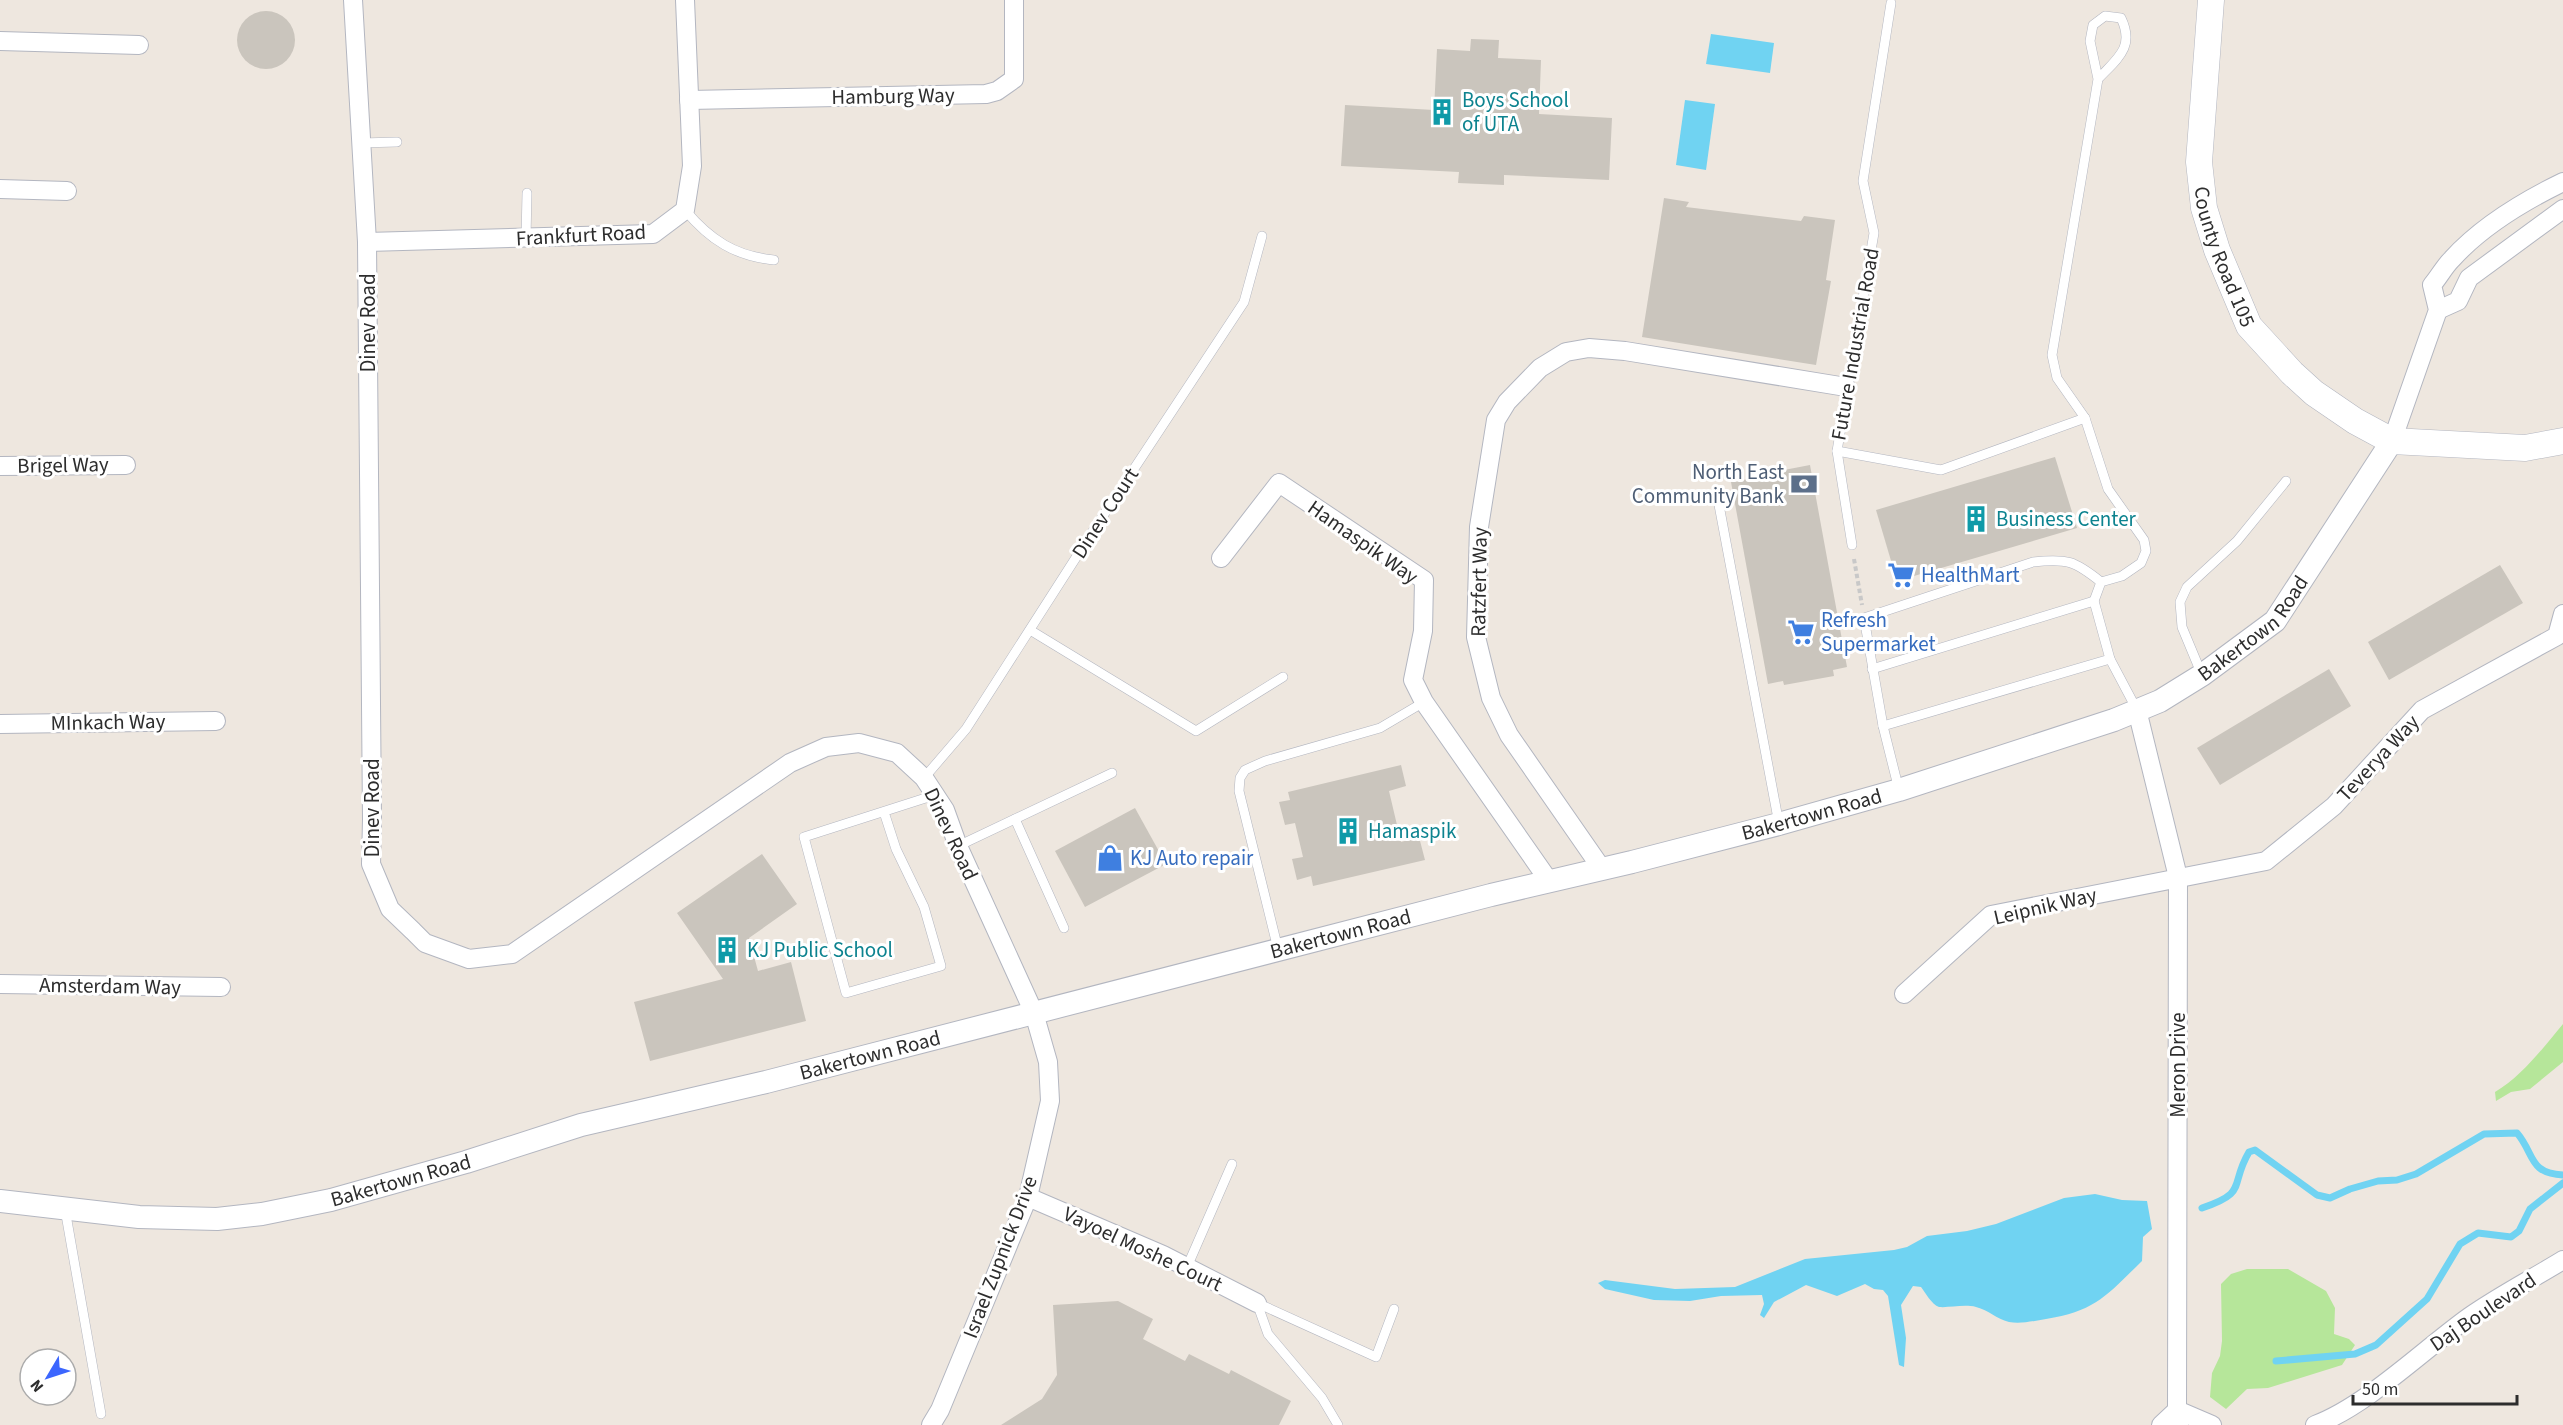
<svg xmlns="http://www.w3.org/2000/svg" width="2563" height="1425" viewBox="0 0 2563 1425" font-family="'Source Sans 3',sans-serif">
<rect width="100%" height="100%" fill="#eee7df"/>
<g fill="#b6e69a">
<path d="M2563,1024V1062L2530,1089L2511,1092L2496,1101L2495,1092C2522,1076 2543,1048 2563,1024Z"/>
<polygon points="2247,1269 2288,1269 2326,1291 2335,1308 2334,1334 2349,1339 2355,1345 2342,1365 2268,1388 2247,1389 2226,1409 2210,1397 2212,1373 2220,1356 2222,1341 2221,1284 2231,1274"/>
</g>
<g fill="#70d3f2">
<polygon points="1711,34 1774,43 1770,73 1706,64"/>
<polygon points="1685,100 1715,104 1706,170 1676,165"/>
<path d="M2095,1194L2122,1200L2147,1201L2152,1229L2143,1237L2142,1261C2107,1295 2096,1311 2046,1319C2034,1321 2021,1324 2009,1322C1996,1319 1989,1310 1976,1307C1964,1304 1949,1308 1939,1307C1932,1305 1925,1292 1921,1287L1913,1286L1901,1305L1906,1338L1904,1367L1899,1365L1888,1296L1883,1290L1874,1289L1865,1284L1837,1296L1806,1285L1774,1302L1764,1318L1760,1315L1764,1304L1762,1295L1721,1296L1690,1301L1654,1300L1605,1289L1598,1283L1605,1280L1675,1289L1735,1287L1805,1259L1894,1250L1907,1247L1927,1236L1967,1231L1996,1224L2064,1198Z"/>
</g>
<g fill="none" stroke-linecap="round" stroke-linejoin="round">
<g stroke="#70d3f2" stroke-width="7">
<path d="M2202,1208C2249,1192 2229,1186 2249,1152L2255,1150L2317,1195L2330,1198L2350,1189L2378,1181L2397,1180L2416,1174L2484,1134L2517,1133C2535,1154 2528,1173 2563,1175"/>
<polyline points="2276,1361 2355,1354 2376,1345 2427,1299 2460,1244 2478,1233 2511,1237 2519,1231 2530,1209 2563,1183"/>
</g>
</g>
<g fill="#cac5bd">
<circle cx="266" cy="40" r="29"/>
<polygon points="1471,39 1499,40 1498,58 1541,60 1539,114 1612,118 1609,180 1504,175 1504,185 1458,183 1459,172 1341,166 1345,105 1434,110 1437,49 1470,51"/>
<polygon points="1664,198 1689,202 1686,207 1801,221 1804,216 1835,220 1826,280 1831,281 1816,365 1642,337"/>
<polygon points="2055,457 2077,528 1897,581 1876,510"/>
<polygon points="1810,465 1847,667 1833,670 1834,676 1784,685 1783,681 1768,684 1731,482 1784,473 1784,470"/>
<polygon points="2500,565 2523,603 2389,680 2368,642"/>
<polygon points="2329,669 2351,706 2220,785 2197,748"/>
<polygon points="1401,765 1406,786 1389,791 1401,842 1419,837 1425,860 1313,886 1311,876 1297,880 1292,859 1303,857 1295,823 1285,825 1279,802 1290,800 1288,792"/>
<polygon points="1135,808 1166,864 1085,907 1055,851"/>
<polygon points="762,854 797,904 749,938 758,971 791,962 806,1021 650,1061 634,1002 723,979 677,913"/>
<polygon points="1118,1301 1153,1319 1143,1339 1185,1361 1189,1354 1229,1374 1231,1370 1291,1401 1279,1425 1001,1425 1042,1399 1057,1375 1053,1305"/>
</g>
<g fill="none" stroke-linecap="round" stroke-linejoin="round">
<defs>
<g id="service">
<polyline points="361,143 397,142"/>
<path d="M685,210C710,240 735,256 774,260"/>
<polyline points="526,238 527,193"/>
<polyline points="1837,451 1941,470 2085,418"/>
<polyline points="1719,505 1779,824"/>
<polyline points="1852,545 1837,451 1874,233 1863,181 1891,3"/>
<path d="M2094,601L2101,582L2122,576L2141,563L2146,551L2144,540L2108,489L2085,418L2057,378L2052,355L2098,79C2118,58 2135,47 2121,18L2105,16L2093,25L2090,41L2098,79"/>
<polyline points="1030,630 1196,731 1283,677"/>
<polyline points="1872,669 2094,601 2110,659 2137,710"/>
<polyline points="2202,675 2182,627 2180,602 2187,587 2237,541 2286,481"/>
<polyline points="1883,726 2110,659"/>
<polyline points="924,778 966,729 1093,531 1244,302 1262,236"/>
<path d="M1899,790L1883,726L1864,618L2033,562C2067,558 2075,561 2101,582"/>
<polyline points="884,812 896,849 924,907 941,966 846,993 804,837 935,795"/>
<polyline points="1015,819 1064,928"/>
<polyline points="958,846 1112,773"/>
<polyline points="1278,949 1239,791 1240,778 1245,770 1265,761 1380,728 1424,702"/>
<polyline points="65,1209 101,1414"/>
<polyline points="1187,1267 1232,1164"/>
<polyline points="1257,1303 1376,1357 1394,1309"/>
<polyline points="1257,1303 1268,1334 1322,1398 1338,1425"/>
</g>
<g id="minor">
<polyline points="353,0 367,242 372,819 371,864 390,909 413,931 425,943 469,959 512,954 790,763 826,747 859,743 897,753 924,778 945,810 958,846 1034,1013 1048,1062 1050,1101 1028,1197 940,1410 931,1425"/>
<polyline points="0,41 139,45"/>
<polyline points="689,100 986,94 997,91 1014,79 1014,0"/>
<polyline points="0,189 67,191"/>
<polyline points="367,242 653,234 685,210 692,166 685,0"/>
<polyline points="2438,310 2458,301 2469,278 2563,209"/>
<path d="M2392,441L2438,310L2432,285C2439,277 2444,267 2452,259C2481,227 2524,201 2563,182"/>
<polyline points="0,466 126,465"/>
<polyline points="1221,558 1279,483 1424,580 1423,631 1413,680 1424,702 1549,881"/>
<polyline points="2137,710 2178,877 2177,1410 2179,1425"/>
<polyline points="0,724 216,721"/>
<polyline points="1602,869 1509,735 1491,698 1476,637 1479,527 1496,420 1507,402 1540,368 1566,352 1589,348 1625,351 1846,387"/>
<polyline points="0,984 221,987"/>
<polyline points="1904,994 1991,915 2266,861 2334,806 2422,710 2557,636 2563,614"/>
<polyline points="1028,1197 1163,1255 1257,1303"/>
<polyline points="2177,1410 2212,1425"/>
<polyline points="2161,1425 2177,1410"/>
<path d="M2315,1425C2366,1406 2423,1350 2469,1317C2499,1296 2532,1279 2563,1260"/>
</g>
<g id="tertiary">
<path id="s1" d="M0,1201L139,1217L217,1219L262,1214L331,1200L466,1162L581,1125L766,1082L1491,895L1632,862L1779,824L1899,790L2114,720L2160,701L2202,675L2275,621L2392,441"/>
</g>
<g id="secondary">
<path id="s2" d="M2211,0L2199,162L2204,208L2217,250L2249,326L2292,373L2314,393L2355,421L2392,441L2525,448L2563,441"/>
</g>
</defs>
<use href="#service" stroke="#b3b6c0" stroke-width="10"/>
<use href="#minor" stroke="#b3b6c0" stroke-width="20"/>
<use href="#tertiary" stroke="#b3b6c0" stroke-width="24"/>
<use href="#secondary" stroke="#b3b6c0" stroke-width="27"/>
<polyline stroke="#c8c8c8" stroke-width="4" stroke-dasharray="4.5 3" stroke-linecap="butt" points="1854,559 1862,605"/>
<use href="#service" stroke="#fff" stroke-width="9"/>
<use href="#minor" stroke="#fff" stroke-width="18"/>
<use href="#tertiary" stroke="#fff" stroke-width="22"/>
<use href="#secondary" stroke="#fff" stroke-width="26"/>
</g>
<defs>
<symbol id="building-bare" viewBox="-9 -9 18 18"><path d="M-4-6H4V6H1V3H-1V6H-4ZM-2.5-4.3h1.7v1.8h-1.7ZM.8-4.3h1.7v1.8H.8ZM-2.5-1h1.7V.8h-1.7ZM.8-1h1.7V.8H.8Z" fill="#0f9aa8" stroke="#fff" stroke-width="2.5" paint-order="stroke"/></symbol>
<symbol id="bank-bare" viewBox="-9 -9 18 18"><path d="M-6-4H6V4H-6ZM0-2.3a2.3 2.3 0 1 0 0 4.6a2.3 2.3 0 1 0 0-4.6Z" fill="#5c6f8a" stroke="#fff" stroke-width="2.5" paint-order="stroke"/></symbol>
<symbol id="supermarket-bare" viewBox="-9 -9 18 18"><path d="M-6-5.5h2.5l.6 2H6L4.5 2H-2.5L-4.4-4H-6ZM-1.5 3.2a1.3 1.3 0 1 0 .1 0ZM3 3.2a1.3 1.3 0 1 0 .1 0Z" fill="#3f7fe0" stroke="#fff" stroke-width="2.5" paint-order="stroke"/></symbol>
<symbol id="shop-bare" viewBox="-9 -9 18 18"><path d="M-5-2.5h2.3a2.7 3.5 0 0 1 5.4 0H5L5.5 6h-11ZM-1.5-2.5h3a1.5 2.3 0 0 0-3 0Z" fill="#3f7fe0" stroke="#fff" stroke-width="2.5" paint-order="stroke"/></symbol>
</defs>
<g fill-rule="evenodd">
<use href="#building-bare" x="1423" y="93" width="38" height="38"/>
<use href="#bank-bare" x="1785" y="465" width="38" height="38"/>
<use href="#building-bare" x="1957" y="500" width="38" height="38"/>
<use href="#supermarket-bare" x="1882" y="556" width="38" height="38"/>
<use href="#supermarket-bare" x="1782" y="613" width="38" height="38"/>
<use href="#building-bare" x="1329" y="812" width="38" height="38"/>
<use href="#shop-bare" x="1091" y="839" width="38" height="38"/>
<use href="#building-bare" x="708" y="931" width="38" height="38"/>
</g>
<g text-anchor="middle" stroke-width="6" stroke-linejoin="round" paint-order="stroke">
<g font-size="21" fill="#2d2d2d" stroke="#fff">
<text transform="translate(893 96) rotate(-1)" y="7">Hamburg Way</text>
<text transform="translate(581 235) rotate(-3)" y="7">Frankfurt Road</text>
<text dy="7" stroke="none"><textPath href="#s2" startOffset="261">County Road 105</textPath></text>
<text transform="translate(368 323) rotate(-90)" y="7">Dinev Road</text>
<text transform="translate(1855 344) rotate(-80)" y="7">Future Industrial Road</text>
<text transform="translate(63 465) rotate(-1)" y="7">Brigel Way</text>
<text transform="translate(1105 513) rotate(-57)" y="7">Dinev Court</text>
<text transform="translate(1363 542) rotate(35)" y="7">Hamaspik Way</text>
<text transform="translate(1479 582) rotate(-89)" y="7">Ratzfert Way</text>
<text dy="7" stroke="none"><textPath href="#s1" startOffset="2350">Bakertown Road</textPath></text>
<text transform="translate(108 722) rotate(-1)" y="7">MInkach Way</text>
<text transform="translate(2378 758) rotate(-47)" y="7">Teverya Way</text>
<text transform="translate(372 808) rotate(-90)" y="7">Dinev Road</text>
<text dy="7" stroke="none"><textPath href="#s1" startOffset="1864">Bakertown Road</textPath></text>
<text transform="translate(951 834) rotate(65)" y="7">Dinev Road</text>
<text transform="translate(2045 906) rotate(-13)" y="7">Leipnik Way</text>
<text dy="7" stroke="none"><textPath href="#s1" startOffset="1378">Bakertown Road</textPath></text>
<text transform="translate(110 986) rotate(1)" y="7">Amsterdam Way</text>
<text dy="7" stroke="none"><textPath href="#s1" startOffset="892">Bakertown Road</textPath></text>
<text transform="translate(2178 1065) rotate(-90)" y="7">Meron Drive</text>
<text dy="7" stroke="none"><textPath href="#s1" startOffset="406">Bakertown Road</textPath></text>
<text transform="translate(1143 1249) rotate(25)" y="7">Vayoel Moshe Court</text>
<text transform="translate(1000 1257) rotate(-69)" y="7">Israel Zupnick Drive</text>
<text transform="translate(2483 1312) rotate(-34)" y="7">Daj Boulevard</text>
</g>
<g font-size="21" fill="#0d838f" stroke="#fff" text-anchor="start">
<text x="1462" y="107">Boys School<tspan x="1462" dy="24">of UTA</tspan></text>
<text x="1996" y="526">Business Center</text>
<text x="1368" y="838">Hamaspik</text>
<text x="747" y="957">KJ Public School</text>
</g>
<g font-size="21" fill="#4e5e75" stroke="#fff" text-anchor="end">
<text x="1784" y="479">North East<tspan x="1784" dy="24">Community Bank</tspan></text>
</g>
<g font-size="21" fill="#366cbe" stroke="#fff" text-anchor="start">
<text x="1921" y="582">HealthMart</text>
<text x="1821" y="627">Refresh<tspan x="1821" dy="24">Supermarket</tspan></text>
<text x="1130" y="865">KJ Auto repair</text>
</g>
</g>
<g transform="translate(48 1377) rotate(231)"><circle r="28" fill="#ffffff" stroke="#ababab" stroke-width="1.5"/>
<path d="M0-4.5L10 22L0 15L-10 22Z" fill="#3c66fe"/>
<text y="-9" font-size="16" font-weight="bold" text-anchor="middle" fill="#2d2d2d">N</text>
</g>
<path d="M2353 1395v9h164v-9" fill="none" stroke="#2d2d2d" stroke-width="3"/>
<text x="2362" y="1395" font-size="18" fill="#2d2d2d" stroke="#ffffff" stroke-width="4.5" paint-order="stroke">50 m</text>
</svg>
